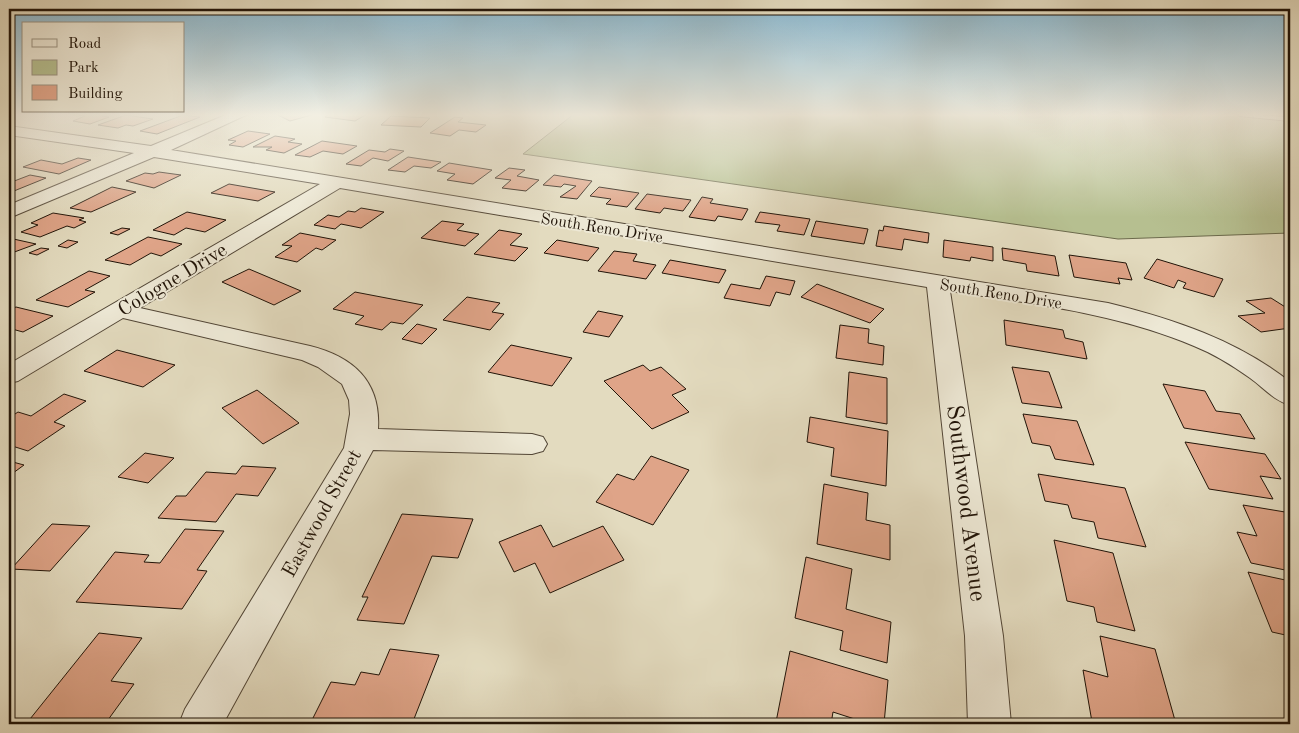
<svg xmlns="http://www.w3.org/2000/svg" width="1299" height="733" viewBox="0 0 1299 733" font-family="'Old Standard TT',serif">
<rect width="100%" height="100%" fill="#e3dbbf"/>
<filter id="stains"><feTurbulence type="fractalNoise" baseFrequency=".004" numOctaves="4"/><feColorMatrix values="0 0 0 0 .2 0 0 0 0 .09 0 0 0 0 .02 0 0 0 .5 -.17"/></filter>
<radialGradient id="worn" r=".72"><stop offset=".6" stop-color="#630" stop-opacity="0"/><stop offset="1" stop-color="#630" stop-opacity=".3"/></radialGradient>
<polygon fill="#b6bf90" stroke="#6c6a4c" points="574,114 1290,114 1290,233 1118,239 523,154"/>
<g fill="#dfa488" stroke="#211408">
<polygon points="72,114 106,114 102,116 109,117 90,124 73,121 85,116"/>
<polygon points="276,114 315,114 290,121"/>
<polygon points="329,114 367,114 355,121 325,117"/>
<polygon points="126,115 153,119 133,126 126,125 118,128 98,125"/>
<polygon points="183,115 200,117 157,134 140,131"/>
<polygon points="391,116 430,118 421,127 381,125"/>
<polygon points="455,117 463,118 458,122 486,125 476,132 459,130 450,136 430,133"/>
<polygon points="248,131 270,134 243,147 229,145 236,141 228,140"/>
<polygon points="275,136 295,139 288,142 302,144 284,153 266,150 272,147 253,147"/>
<polygon points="322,141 357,146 343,154 323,151 310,157 295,155"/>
<polygon points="390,149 404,151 388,161 373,158 361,166 346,164 369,150 385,152"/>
<polygon points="408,157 441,162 431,168 414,166 405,172 388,170"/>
<polygon points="78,158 91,160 59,174 23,167 41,160 62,164"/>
<polygon points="449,163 492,170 473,184 447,180 455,174 437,171"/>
<polygon points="509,168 525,170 517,176 539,180 526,191 502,188 511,180 495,178"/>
<polygon points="159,172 181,175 154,188 126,181 145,173 153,174"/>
<polygon points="30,175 46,178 9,193 9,183"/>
<polygon points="554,175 592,181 577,199 560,197 576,186 564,184 561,187 543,185"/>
<polygon points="229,184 275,192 258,201 211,193"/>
<polygon points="112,187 136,192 91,212 70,208"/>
<polygon points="599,187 639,193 627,207 606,204 611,199 590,196"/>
<polygon points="647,194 691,200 683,211 664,208 660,213 635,209"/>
<polygon points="702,197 713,199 710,203 748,209 742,220 718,216 715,221 689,217"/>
<polygon points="361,208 384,212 361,228 341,224 335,229 314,225 328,215 339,217 348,211 355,212"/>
<polygon points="187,212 226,220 205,232 186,228 174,235 153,230"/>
<polygon points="760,212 810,219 804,235 777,231 780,225 755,222"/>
<polygon points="53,213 84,218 79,220 86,222 74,228 67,226 40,237 21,232 38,225 31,223"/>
<polygon points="442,221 464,224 457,230 479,234 465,246 421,238"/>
<polygon points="816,221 868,229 864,244 811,236"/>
<polygon points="884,226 929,233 928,243 904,239 902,250 876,246 879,230 883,231"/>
<polygon points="122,228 130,229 118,235 110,233"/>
<polygon points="499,230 522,234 510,245 528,248 515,261 474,254"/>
<polygon points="300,233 336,240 322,250 316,248 297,262 275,257 292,246 282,245"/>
<polygon points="148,237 182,244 161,256 151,253 130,265 105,260"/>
<polygon points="9,238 36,244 9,254"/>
<polygon points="68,240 78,242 67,248 58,246"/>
<polygon points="557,240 599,248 588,261 544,253"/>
<polygon points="944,240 993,247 993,261 971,257 970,261 943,257"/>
<polygon points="41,248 49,249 37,255 29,253"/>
<polygon points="1002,248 1055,256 1059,276 1027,271 1026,264 1003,260"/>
<polygon points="614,251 637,254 633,261 656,265 646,279 598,271"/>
<polygon points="1069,255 1126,263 1132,280 1118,278 1120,284 1074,277"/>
<polygon points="1157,259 1223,279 1214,297 1183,288 1186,283 1178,280 1174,288 1144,278"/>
<polygon points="670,260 726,270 719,283 662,273"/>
<polygon points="249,269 301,291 274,305 222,282"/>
<polygon points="89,271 110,276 85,290 95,292 68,307 36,300"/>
<polygon points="766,276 795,281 790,295 776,292 770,306 724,298 731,284 760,289"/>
<polygon points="817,284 884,309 870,323 801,297"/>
<polygon points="355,292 423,305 403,324 391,322 382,330 355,324 364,316 333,309"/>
<polygon points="467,297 500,303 492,312 504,314 490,330 443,320"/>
<polygon points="1271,298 1290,310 1290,328 1261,332 1238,316 1265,313 1246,301"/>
<polygon points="16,307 53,316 23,332 12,329 9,331 9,310"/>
<polygon points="598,311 623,316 609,337 583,332"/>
<polygon points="1004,320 1063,330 1065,338 1083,342 1087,359 1006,345"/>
<polygon points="417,324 437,329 422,344 402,339"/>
<polygon points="840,325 869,329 868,343 884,346 883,365 836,358"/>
<polygon points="511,345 572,358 552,386 488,372"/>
<polygon points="117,350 175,365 143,387 84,371"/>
<polygon points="643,365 650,371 661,367 686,389 672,395 689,412 652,429 604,381"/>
<polygon points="1012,367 1049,372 1062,408 1022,403"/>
<polygon points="849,372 887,378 887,424 846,417"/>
<polygon points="1163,384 1205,391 1216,411 1240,414 1255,439 1184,428"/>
<polygon points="257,390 299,423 263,444 222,408"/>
<polygon points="64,394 86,401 54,422 65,426 28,451 9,445 9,418 18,412 31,416"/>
<polygon points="1023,414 1077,421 1094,465 1055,459 1050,446 1032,443"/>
<polygon points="810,417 888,431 886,486 831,476 834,448 807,442"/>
<polygon points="1185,442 1265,454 1281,479 1260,476 1273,499 1209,489"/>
<polygon points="145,453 174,458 148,483 118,477"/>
<polygon points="651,456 689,470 653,525 596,502 617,474 634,480"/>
<polygon points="9,461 24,465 9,476"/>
<polygon points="242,466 276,468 258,496 236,494 216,522 158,518 176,496 186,496 206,472 236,474"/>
<polygon points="1038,474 1125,488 1146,547 1098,538 1094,522 1072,518 1068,505 1045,501"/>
<polygon points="824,484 868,493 866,520 890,525 890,560 817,544"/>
<polygon points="1243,505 1285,512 1290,523 1290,571 1251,563 1237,532 1257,536"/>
<polygon points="402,514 473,519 458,558 432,556 404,624 357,620 368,597 362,597"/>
<polygon points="52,524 90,526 50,571 11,569"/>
<polygon points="541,525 553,547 603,526 624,560 550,593 535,563 514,572 499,542"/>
<polygon points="185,529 224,531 197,570 207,571 182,609 76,602 115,552 149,555 144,562 160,563"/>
<polygon points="1054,540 1113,553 1135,631 1097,622 1094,607 1067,601"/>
<polygon points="806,557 852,569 846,609 891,622 887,663 840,650 843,631 795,618"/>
<polygon points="1248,572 1290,581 1290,636 1272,632"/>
<polygon points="99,633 142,638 111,681 134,684 105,724 26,724"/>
<polygon points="1100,636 1155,649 1176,724 1092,722 1083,670 1108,677"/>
<polygon points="390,649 439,655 412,724 310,724 331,682 355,685 361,672 379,675"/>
<polygon points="790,651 888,680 884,724 870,724 833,712 831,724 783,724 776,722"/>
</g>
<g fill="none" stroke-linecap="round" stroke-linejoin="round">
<defs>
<polygon id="lane" points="1236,114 1290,117 1290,121 1240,116"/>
<path id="street" d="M228,114H248L171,150L1108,303C1173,319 1237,340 1290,382V405C1274,401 1263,387 1250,378C1232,365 1214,354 1194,346C1116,313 1033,304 950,291L1003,636L1011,724H968L965,636L927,287L340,188L140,308L310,346C354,357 381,382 378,429L532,434L543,437L547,444L543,451L532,454L373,450L223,724H179L185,709L344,448L350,414L349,400L342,384L318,367L302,360L123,318L18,381L9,383V364L320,184L154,157L9,218V205L134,153L9,135V126L151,146Z"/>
</defs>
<use href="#lane" stroke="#524636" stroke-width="2"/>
<use href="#street" stroke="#524636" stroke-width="2"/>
<use href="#lane" fill="#ede8d5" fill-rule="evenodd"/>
<use href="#street" fill="#ede8d5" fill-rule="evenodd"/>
</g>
<linearGradient id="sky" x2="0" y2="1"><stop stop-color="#87b7d0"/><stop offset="0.53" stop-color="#f2efe2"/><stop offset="1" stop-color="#f2efe2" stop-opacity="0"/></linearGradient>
<rect width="1299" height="217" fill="url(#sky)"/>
<g text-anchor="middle" stroke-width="4" stroke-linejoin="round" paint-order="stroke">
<g font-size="16" fill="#211408" stroke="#ede8d5">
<text transform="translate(602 227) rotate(9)" y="6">South Reno Drive</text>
<text transform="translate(1001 293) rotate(9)" y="6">South Reno Drive</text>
</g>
<g font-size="20" fill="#211408" stroke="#ede8d5">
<text transform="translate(172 279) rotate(-31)" y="7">Cologne Drive</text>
<text transform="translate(321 513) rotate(-61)" y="7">Eastwood Street</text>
</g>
<g font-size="24" fill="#211408" stroke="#ede8d5">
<text transform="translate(967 503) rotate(83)" y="8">Southwood Avenue</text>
</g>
</g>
<rect width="1299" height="733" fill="none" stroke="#e3dbbf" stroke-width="30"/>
<rect x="10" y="10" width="1279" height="713" fill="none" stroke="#211408" stroke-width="2.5"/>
<rect x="15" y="15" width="1269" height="703" fill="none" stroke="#211408"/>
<rect x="22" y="22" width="162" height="90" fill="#ede8d5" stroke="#9b9383"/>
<rect x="32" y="39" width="25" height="8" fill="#ede8d5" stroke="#9b9383"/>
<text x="68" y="48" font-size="15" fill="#211408">Road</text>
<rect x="32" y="60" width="25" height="15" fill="#b6bf90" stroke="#9b9383"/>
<text x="68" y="72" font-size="15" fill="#211408">Park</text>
<rect x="32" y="85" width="25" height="15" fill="#dfa488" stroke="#9b9383"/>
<text x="68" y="98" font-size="15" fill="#211408">Building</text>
<rect width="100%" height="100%" filter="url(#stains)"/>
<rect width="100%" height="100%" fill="url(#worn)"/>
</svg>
